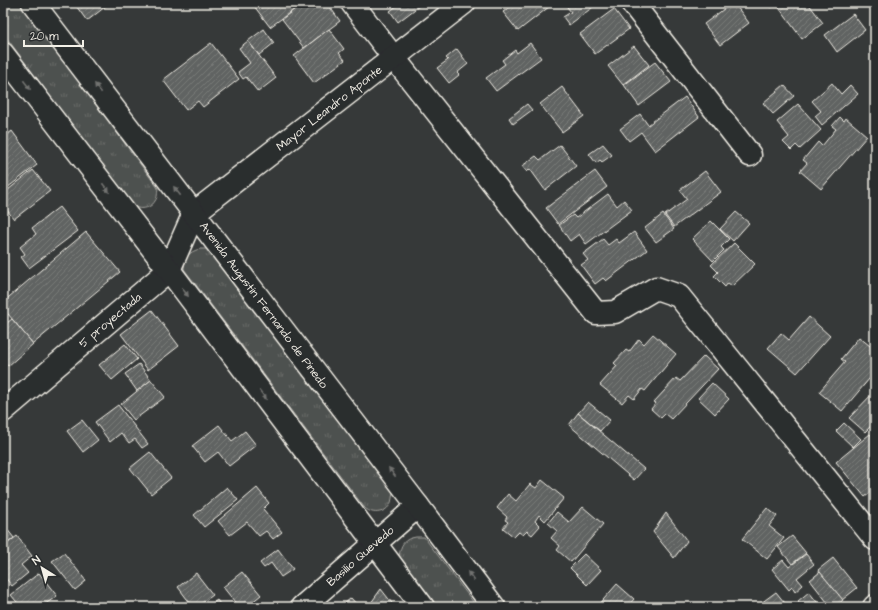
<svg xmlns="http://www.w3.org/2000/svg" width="878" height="610" viewBox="0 0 878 610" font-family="'Architects Daughter',sans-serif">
<defs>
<pattern id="park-tufts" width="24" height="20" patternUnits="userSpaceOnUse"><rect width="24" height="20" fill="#4e514f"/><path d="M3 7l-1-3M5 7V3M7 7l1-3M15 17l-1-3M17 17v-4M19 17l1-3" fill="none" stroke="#686a68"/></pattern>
<pattern id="building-hatch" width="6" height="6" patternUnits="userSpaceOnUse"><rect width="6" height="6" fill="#616362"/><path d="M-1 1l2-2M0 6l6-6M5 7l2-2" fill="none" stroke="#787a78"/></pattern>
</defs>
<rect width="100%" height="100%" fill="#363939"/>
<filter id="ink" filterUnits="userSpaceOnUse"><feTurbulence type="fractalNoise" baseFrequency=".025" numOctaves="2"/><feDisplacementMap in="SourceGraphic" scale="8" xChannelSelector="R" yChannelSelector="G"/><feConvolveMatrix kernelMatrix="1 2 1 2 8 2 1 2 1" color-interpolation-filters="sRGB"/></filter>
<g filter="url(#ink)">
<g fill="url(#park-tufts)" stroke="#a1a19c">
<path d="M3,3H20L158,188C157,193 158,197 155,201C150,210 136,211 130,203L3,33Z"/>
<path d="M200,249H209L213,255L393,492C392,497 392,501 390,505C384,514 371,515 364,507L184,269C185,257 188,252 200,249Z"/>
<path d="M416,537H424L477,607H438L399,556C401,545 403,539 416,537Z"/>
</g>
<g fill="url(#building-hatch)" stroke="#f4f1e8">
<polygon points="74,3 110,3 87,21"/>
<polygon points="258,3 303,3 270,27 254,6"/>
<polygon points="303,3 327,3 340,21 304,48 282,19"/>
<polygon points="396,3 423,3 398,22 390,11 398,5"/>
<polygon points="515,3 554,3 518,31 503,12"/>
<polygon points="564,3 590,3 593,7 569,25 563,17 571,12"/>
<polygon points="732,3 734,3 749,23 720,45 704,24"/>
<polygon points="767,3 777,3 771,8"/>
<polygon points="779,3 808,3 823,23 802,39 777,5"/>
<polygon points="614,9 629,29 595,54 580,34"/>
<polygon points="853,14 865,30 837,52 825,35"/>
<polygon points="264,29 274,43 259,55 248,41"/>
<polygon points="329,29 344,49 339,53 345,60 314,83 294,56"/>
<polygon points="248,41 276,78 258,92 246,77 243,79 238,72 250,63 239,48"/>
<polygon points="211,43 239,79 203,107 198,101 186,110 163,80"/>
<polygon points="530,43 541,58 496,91 486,78 505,64 502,60 515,50 517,53"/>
<polygon points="875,44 875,54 870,50"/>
<polygon points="634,46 649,65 623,85 608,66"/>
<polygon points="457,49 468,64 457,73 459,75 449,83 437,68 448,60 446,58"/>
<polygon points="655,62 671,82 639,106 624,85"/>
<polygon points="832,83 841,94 850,85 858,94 822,125 815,116 821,111 812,101"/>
<polygon points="784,85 794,96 773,114 763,103"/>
<polygon points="562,87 584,116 562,132 540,104"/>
<polygon points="685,97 699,117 655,151 641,132 629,141 620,129 640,114 648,125"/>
<polygon points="527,104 532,110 513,124 509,118"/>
<polygon points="798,104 821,130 800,149 796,145 791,150 783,142 789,137 777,122"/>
<polygon points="840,117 844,121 846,118 867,136 821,189 800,171 807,163 803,160 818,142 822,146 836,129 832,126"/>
<polygon points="12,131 37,165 3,191 3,138"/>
<polygon points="603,144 612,155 602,162 600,160 596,163 589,154"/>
<polygon points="560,145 576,166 545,190 530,169 527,172 522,166 536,156 540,160"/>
<polygon points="33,170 50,191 14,219 3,205 3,194"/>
<polygon points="595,171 607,187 558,224 546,208"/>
<polygon points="705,171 721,192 674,227 665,215 687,199 680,190"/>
<polygon points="608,194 617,206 624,200 632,210 586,244 579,234 570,241 559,225 573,215 576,218"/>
<polygon points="59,207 78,231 29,268 21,257 25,254 20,247 36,234 32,228"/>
<polygon points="736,212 749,223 733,241 720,229"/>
<polygon points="663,214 674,229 656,242 645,228"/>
<polygon points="711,221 729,239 721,247 724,250 713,261 692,239"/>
<polygon points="86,232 120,272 33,344 3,308 3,302"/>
<polygon points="634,232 647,250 606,281 603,278 595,284 581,265 588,260 583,254 603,239 608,245 616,239 619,243"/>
<polygon points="734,243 755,264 732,286 728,283 725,287 714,276 718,272 711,265"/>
<polygon points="152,310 179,346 148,370 121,334"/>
<polygon points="809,317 830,336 797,373 768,348 781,333 789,340"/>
<polygon points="12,319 33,344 8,366 3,360 3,326"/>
<polygon points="653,334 676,354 645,391 642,389 634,399 629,395 622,403 600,385 617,366 614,363 626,350 629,352 639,339 644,344"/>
<polygon points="859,337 875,350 875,372 842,411 819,392 845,362 841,359"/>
<polygon points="125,344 137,359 112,380 99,365"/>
<polygon points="704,356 718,369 671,419 665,414 661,418 651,409 656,403 654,402 676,378 680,381"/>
<polygon points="139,364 151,380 137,391 125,374"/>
<polygon points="151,380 165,397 134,420 121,404"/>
<polygon points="712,383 729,399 715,414 698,398"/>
<polygon points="875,391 875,422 865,432 849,418"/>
<polygon points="588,402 610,420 600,431 578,413"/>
<polygon points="118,405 148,444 142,448 135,439 129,443 121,433 110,442 95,422"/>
<polygon points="578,413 644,469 634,480 569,425"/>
<polygon points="82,420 98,440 83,452 67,431"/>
<polygon points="844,423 861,439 853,447 836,431"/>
<polygon points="219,425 232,441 245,431 256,445 229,466 218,452 205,462 192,446"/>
<polygon points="870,434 875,440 875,489 865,497 836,462"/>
<polygon points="150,452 171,478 151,494 130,468"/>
<polygon points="542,480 564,498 545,521 539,515 535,521 540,526 532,535 527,531 523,535 519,532 514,537 503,528 508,522 505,520 507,517 497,508 508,494 516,501 530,484 536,488"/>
<polygon points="3,484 7,490 3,493"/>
<polygon points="227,487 238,500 204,527 194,515"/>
<polygon points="257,488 269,503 263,509 282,532 273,539 266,531 259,536 247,522 230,535 218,521"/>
<polygon points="583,507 603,524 571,562 557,550 560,546 551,538 557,531 548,523 557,512 569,522"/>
<polygon points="767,508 777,516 769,526 784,538 767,559 742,539"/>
<polygon points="666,513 687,541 674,558 653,532"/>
<polygon points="3,524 14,538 3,547"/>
<polygon points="17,536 32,556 21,565 28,573 12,586 3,575 3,547"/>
<polygon points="792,536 806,553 792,564 778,547"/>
<polygon points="278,549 293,569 281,577 271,563 264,568 260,563"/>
<polygon points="64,553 86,581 75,590 52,561"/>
<polygon points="584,554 601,570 587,585 570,568"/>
<polygon points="806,554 814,564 797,578 803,585 795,592 792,587 789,590 772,569 783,560 789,567"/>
<polygon points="833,558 857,588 842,600 818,570"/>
<polygon points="242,572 261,595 246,607 239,607 223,587"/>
<polygon points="820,572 843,600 835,607 831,607 810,580"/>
<polygon points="39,573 57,596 44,605 45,607 21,607 11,595"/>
<polygon points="196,573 213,595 197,607 193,607 178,587"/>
<polygon points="617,584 634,599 627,607 597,607"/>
<polygon points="381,589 395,607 368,607"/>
<polygon points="776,592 788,607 758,607 757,606"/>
<polygon points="809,592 821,607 803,607 798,601"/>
<polygon points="351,598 359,607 345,607 343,605"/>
<polygon points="217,600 222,607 208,607"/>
</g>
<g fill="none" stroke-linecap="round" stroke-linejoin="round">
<defs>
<g id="minor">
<polyline points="352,3 394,58 596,313 615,312 656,288 679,296 875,539"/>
<polyline points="632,3 750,155"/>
<polyline points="3,411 169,270 194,213 464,3"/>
<polyline points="302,607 418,506"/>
<polyline points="874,607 875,606"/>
</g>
<g id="tertiary">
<polyline points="33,3 418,506 494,607"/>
<polyline points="3,54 169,270 423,607"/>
</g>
</defs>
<use href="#minor" stroke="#f4f1e8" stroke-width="25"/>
<use href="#tertiary" stroke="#f4f1e8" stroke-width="25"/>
<use href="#minor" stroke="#2a2d2e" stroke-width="22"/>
<use href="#tertiary" stroke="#2a2d2e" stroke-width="22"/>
</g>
<defs><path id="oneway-solid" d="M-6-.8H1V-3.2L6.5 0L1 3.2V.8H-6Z"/></defs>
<g fill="#71726f">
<use href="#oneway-solid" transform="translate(27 85) rotate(53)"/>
<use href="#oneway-solid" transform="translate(98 88) rotate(-127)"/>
<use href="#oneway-solid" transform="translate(106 188) rotate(53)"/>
<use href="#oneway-solid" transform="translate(177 191) rotate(-127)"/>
<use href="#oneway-solid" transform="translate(185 292) rotate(53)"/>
<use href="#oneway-solid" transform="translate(263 395) rotate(53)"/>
<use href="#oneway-solid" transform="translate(392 472) rotate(-127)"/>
<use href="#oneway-solid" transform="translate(471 576) rotate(-127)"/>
</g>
</g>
<g text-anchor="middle" stroke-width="3" stroke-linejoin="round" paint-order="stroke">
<g font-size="12" fill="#f4f1e8" stroke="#2a2d2e">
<text transform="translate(329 108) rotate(-38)" y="4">Mayor Leandro Aponte</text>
<text transform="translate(264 305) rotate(53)" y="4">Avenida Augustín Fernando de Pinedo</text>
<text transform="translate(110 320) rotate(-40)" y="4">5 proyectada</text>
<text transform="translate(360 556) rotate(-41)" y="4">Basilio Quevedo</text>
</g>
</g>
<rect width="878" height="610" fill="none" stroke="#2a2d2e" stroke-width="16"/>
<rect x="8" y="8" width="862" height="594" fill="none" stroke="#f4f1e8" stroke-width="1.5" filter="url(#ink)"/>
<g transform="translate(42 568) rotate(323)" stroke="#2a2d2e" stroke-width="3" paint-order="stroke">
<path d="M0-3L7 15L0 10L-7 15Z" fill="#f4f1e8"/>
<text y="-6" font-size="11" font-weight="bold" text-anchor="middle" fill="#f4f1e8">N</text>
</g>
<path d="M24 40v6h59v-6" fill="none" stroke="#f4f1e8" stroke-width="2"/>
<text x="30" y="40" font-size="12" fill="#f4f1e8" stroke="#2a2d2e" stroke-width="3" paint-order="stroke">20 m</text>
</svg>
